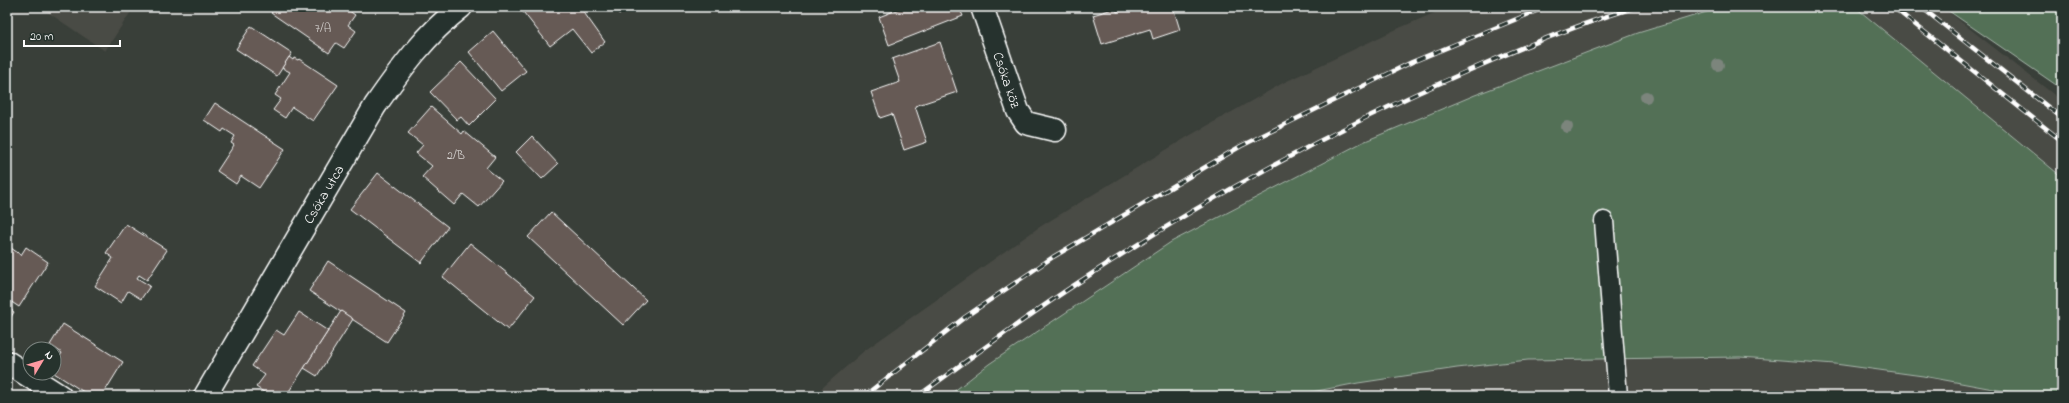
<svg xmlns="http://www.w3.org/2000/svg" width="2069" height="403" viewBox="0 0 2069 403" font-family="'Indie Flower',sans-serif">
<rect width="100%" height="100%" fill="#393f39"/>
<filter id="ink" filterUnits="userSpaceOnUse"><feTurbulence type="fractalNoise" baseFrequency=".025" numOctaves="2"/><feDisplacementMap in="SourceGraphic" scale="8" xChannelSelector="R" yChannelSelector="G"/><feConvolveMatrix kernelMatrix="1 2 1 2 8 2 1 2 1" color-interpolation-filters="sRGB"/></filter>
<g filter="url(#ink)">
<g fill="#4a4b45">
<polygon points="40,7 134,7 105,51"/>
<polygon points="1448,7 1723,7 1638,33 1475,95 1363,142 1171,242 989,364 948,396 813,396 864,351 1038,228 1189,136 1283,83 1397,29"/>
<polygon points="1855,7 1942,7 2062,101 2062,177"/>
<polygon points="1654,357 1740,357 1835,364 1923,376 2031,396 1291,396 1358,383 1457,368 1528,360"/>
</g>
<g fill="#526f57" stroke="#a8b7ab">
<polygon points="1723,7 1855,7 2062,177 2062,396 2031,396 1923,376 1835,364 1740,357 1528,360 1457,368 1358,383 1291,396 948,396 989,364 1171,242 1363,142 1475,95 1638,33"/>
<polygon points="1943,7 2062,7 2062,89"/>
</g>
<g fill="#665a55" stroke="#fff">
<polygon points="276,7 344,7 355,15 348,25 356,31 344,48 336,43 329,53 271,13"/>
<polygon points="521,7 580,7 605,42 591,53 572,29 550,46 520,8"/>
<polygon points="614,7 630,7 619,14"/>
<polygon points="904,7 959,7 963,16 889,45 879,17"/>
<polygon points="1135,7 1173,7 1180,30 1153,39 1150,29 1102,44 1093,15 1116,8 1117,12"/>
<polygon points="251,26 292,53 277,76 236,49"/>
<polygon points="493,31 526,71 501,91 469,52"/>
<polygon points="940,42 957,92 915,106 927,142 904,150 892,114 880,118 871,92 900,82 892,59"/>
<polygon points="289,57 293,60 294,58 298,60 299,59 338,85 313,121 292,107 285,118 273,110 281,99 275,95 290,72 282,68"/>
<polygon points="461,62 496,99 469,126 461,117 457,120 430,92"/>
<polygon points="215,103 285,149 259,188 241,176 236,184 217,171 234,145 231,143 235,136 224,129 222,132 204,120"/>
<polygon points="431,107 462,134 464,131 495,157 486,168 502,181 479,207 463,194 454,205 422,177 432,166 416,153 423,145 408,133"/>
<polygon points="532,136 558,164 542,179 516,152"/>
<polygon points="378,173 448,227 421,263 350,209"/>
<polygon points="551,212 646,300 623,325 528,237"/>
<polygon points="126,224 167,250 147,280 139,275 137,278 150,286 141,299 128,291 121,303 95,286 113,258 106,253"/>
<polygon points="470,243 535,296 508,330 443,277"/>
<polygon points="26,247 48,262 19,307 7,299 7,250 9,251 11,248 21,255"/>
<polygon points="328,261 406,313 387,342 309,291"/>
<polygon points="7,307 14,312 7,323"/>
<polygon points="341,311 353,319 317,376 304,368"/>
<polygon points="299,312 328,331 286,396 270,396 256,387 265,375 252,366 276,330 284,335"/>
<polygon points="63,324 123,362 102,396 90,396 54,373 54,366 62,353 50,345"/>
</g>
<g fill="none" stroke-linecap="round" stroke-linejoin="round">
<defs>
<polyline id="lane" points="1604,221 1618,396"/>
<g id="street">
<path id="s1" d="M982,7L1018,111L1026,123L1055,130"/>
<polyline points="7,362 60,396"/>
<path id="s2" d="M205,396L375,106C400,70 426,34 461,7"/>
</g>
</defs>
<use href="#lane" stroke="#fff" stroke-width="21"/>
<use href="#street" stroke="#fff" stroke-width="25"/>
<use href="#lane" stroke="#26332d" stroke-width="18"/>
<use href="#street" stroke="#26332d" stroke-width="22"/>
<defs>
<g id="rail">
<polyline points="1893,7 2062,141"/>
<polyline points="1921,7 2062,118"/>
<polyline points="864,396 965,317 1053,257 1241,146 1412,62 1546,7"/>
<path d="M918,396C969,359 1020,321 1073,286C1198,203 1332,129 1470,70C1524,46 1580,24 1636,7"/>
<polyline points="1643,396 1648,396"/>
</g>
</defs>
<use href="#rail" stroke="#fff" stroke-width="4.5"/>
<use href="#rail" stroke="#26332d" stroke-width="3" stroke-dasharray="9" stroke-linecap="butt"/>
</g>
<g fill="#7b857c">
<circle cx="1718" cy="65" r="6"/>
<circle cx="1646" cy="97" r="6"/>
<circle cx="1567" cy="127" r="6"/>
</g>
</g>
<g text-anchor="middle" stroke-width="3.5" stroke-linejoin="round" paint-order="stroke">
<g font-size="12" fill="#d9d6d4">
<text x="323" y="32">7/A</text>
<text x="456" y="159">2/B</text>
</g>
<g font-size="14" fill="#fff" stroke="#26332d">
<text dy="5" stroke="none"><textPath href="#s1" startOffset="77">Csóka köz</textPath></text>
<text dy="5" stroke="none"><textPath href="#s2" startOffset="234">Csóka utca</textPath></text>
</g>
</g>
<rect width="2069" height="403" fill="none" stroke="#26332d" stroke-width="24"/>
<rect x="12" y="12" width="2045" height="379" fill="none" stroke="#fff" stroke-width="1.5" filter="url(#ink)"/>
<g transform="translate(42 361) rotate(52)"><circle r="19" fill="#26332d" stroke="#7d8581"/>
<path d="M0-3L7 15L0 10L-7 15Z" fill="#ff9aa2"/>
<text y="-6" font-size="11" font-weight="bold" text-anchor="middle" fill="#ffffff">N</text>
</g>
<path d="M24 40v6h96v-6" fill="none" stroke="#ffffff" stroke-width="2"/>
<text x="30" y="40" font-size="12" fill="#ffffff" stroke="#26332d" stroke-width="3" paint-order="stroke">20 m</text>
</svg>
